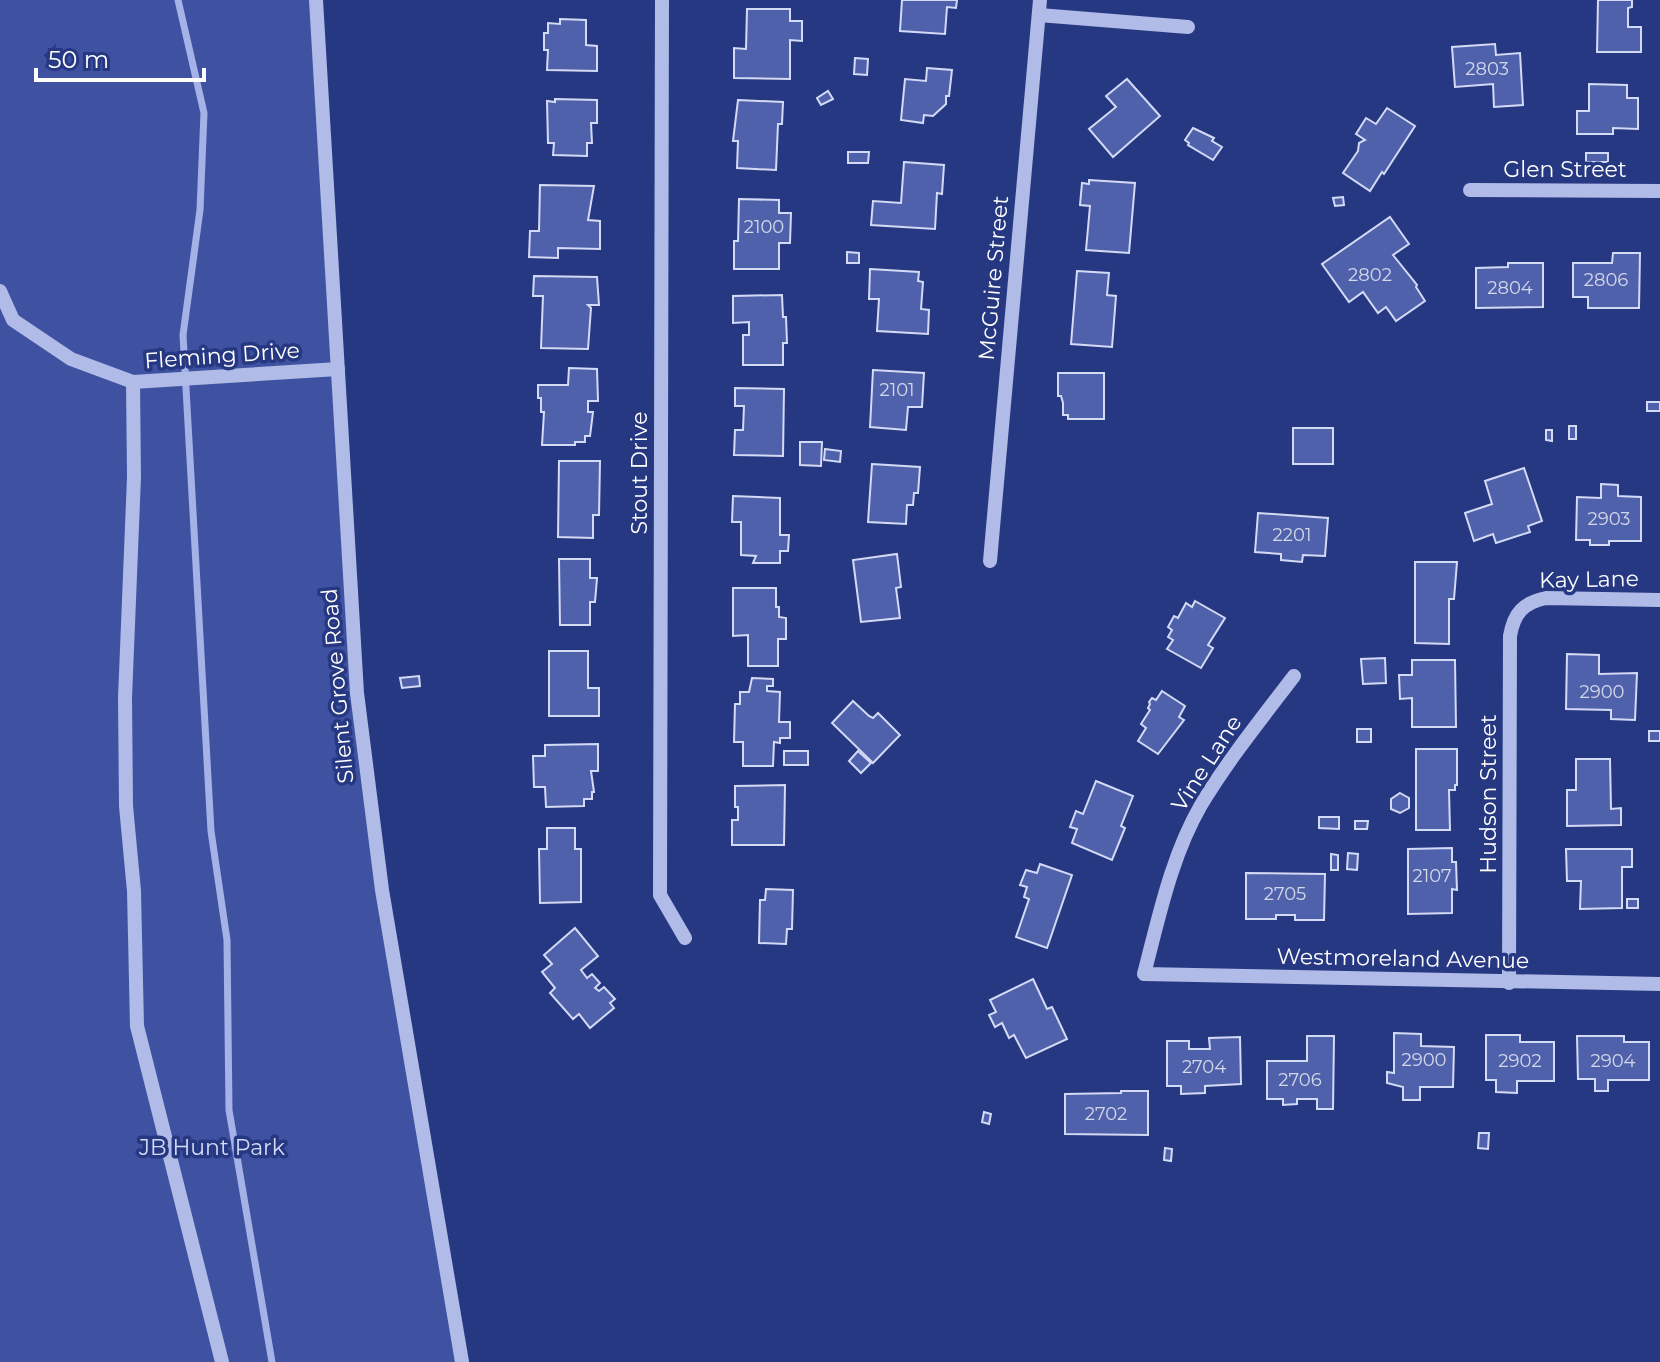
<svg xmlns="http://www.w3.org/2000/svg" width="1660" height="1362" viewBox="0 0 1660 1362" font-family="Montserrat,sans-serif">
<rect width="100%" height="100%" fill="#273882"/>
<polygon fill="#3f52a1" points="0,0 316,0 357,693 462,1362 0,1362"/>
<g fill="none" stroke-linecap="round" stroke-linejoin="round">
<polyline stroke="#a4b2e7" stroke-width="7" points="178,0 204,113 200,210 183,335 211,831 227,940 229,1110 272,1362"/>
</g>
<g fill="#5061ab" stroke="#d3daf5" stroke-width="2">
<polygon points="902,0 957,0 956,8 947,7 945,34 900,31"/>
<polygon points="1598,0 1632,0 1632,7 1628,8 1628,27 1641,27 1641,52 1597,52"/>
<polygon points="747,9 790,9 790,21 802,21 802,41 790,40 790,79 734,78 734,48 746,49"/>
<polygon points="560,19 586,20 586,45 597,46 597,71 547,70 548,50 544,50 544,33 548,33 548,23 560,24"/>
<polygon points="1495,44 1496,55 1520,53 1523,105 1494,107 1493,84 1455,87 1452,47"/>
<polygon points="855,58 868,59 867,75 854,74"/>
<polygon points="927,68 952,70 949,96 946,96 946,104 933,116 924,115 923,123 901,120 905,79 926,81"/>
<polygon points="1127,79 1160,116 1113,157 1089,129 1116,107 1106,96"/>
<polygon points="1589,84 1627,85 1627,98 1638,98 1638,129 1613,128 1613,134 1577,134 1577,111 1589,111"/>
<polygon points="828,91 833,99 821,105 817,98"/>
<polygon points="555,99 597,100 597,123 591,123 592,143 587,143 587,156 553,155 554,143 548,143 547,101 555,102"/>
<polygon points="738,100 783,102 782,124 778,124 776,170 737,168 738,141 733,141"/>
<polygon points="1387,108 1415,126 1384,174 1382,172 1370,191 1343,173 1358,151 1359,143 1365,140 1356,134 1366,118 1376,124"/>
<polygon points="1193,128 1214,138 1212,141 1222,147 1213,160 1188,145 1189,143 1185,140"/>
<polygon points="848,152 869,152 868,163 848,163"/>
<rect x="1586" y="153" width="22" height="9"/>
<polygon points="904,162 944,165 942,194 937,193 935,229 871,225 873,201 901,203"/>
<polygon points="1089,180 1135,183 1129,253 1086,250 1090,206 1080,205 1082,183 1089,184"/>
<polygon points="540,185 594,186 588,220 600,221 600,249 558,248 558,258 529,257 530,231 539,231"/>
<polygon points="1343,197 1344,205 1335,206 1333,198"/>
<polygon points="739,199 779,200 779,213 791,213 790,243 779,243 779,269 734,269 734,241 738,241"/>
<polygon points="1390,217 1409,244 1393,255 1417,285 1416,287 1425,301 1396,321 1386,307 1378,313 1363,292 1349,302 1322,264"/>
<polygon points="847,252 859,253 859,263 847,263"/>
<polygon points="1613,253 1640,253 1639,308 1588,308 1588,297 1573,297 1573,263 1612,263"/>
<polygon points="1508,263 1543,263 1543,307 1476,308 1476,268 1508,267"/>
<polygon points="870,269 919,272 918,281 923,282 921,309 929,310 928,334 877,331 879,299 869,299"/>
<polygon points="1077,271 1109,273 1107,295 1116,296 1112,347 1071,344"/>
<polygon points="534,276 597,277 599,305 588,305 591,308 588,349 541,348 543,296 533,296"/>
<polygon points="782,295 783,317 786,317 787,343 783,343 783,365 743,365 743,335 749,335 749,322 733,323 733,296"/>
<polygon points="569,368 597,369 598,401 588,401 588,412 593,412 590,436 585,436 585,442 575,442 575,445 542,445 544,412 541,412 541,398 538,398 538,385 568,385"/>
<polygon points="873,370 924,373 922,407 908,407 906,430 870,427"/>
<polygon points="1058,373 1104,373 1104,419 1068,419 1068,415 1063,415 1063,403 1061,396 1058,396"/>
<polygon points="735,388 784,389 783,456 734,455 735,430 743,430 744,406 735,406"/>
<rect x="1647" y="402" width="13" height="9"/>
<rect x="1569" y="426" width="7" height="13"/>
<rect x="1293" y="428" width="40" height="36"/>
<polygon points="1546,430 1552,430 1552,441 1546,440"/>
<polygon points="800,442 822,442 821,466 800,465"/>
<polygon points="825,449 841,451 840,462 824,460"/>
<polygon points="559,461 600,461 599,515 593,515 593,538 558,537"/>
<polygon points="872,464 920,467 918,493 914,493 913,505 907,505 906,524 868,522"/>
<polygon points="1524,468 1542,521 1528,526 1530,532 1496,543 1493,534 1474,541 1465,513 1492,504 1485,481"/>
<polygon points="1601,484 1618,485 1618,496 1641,497 1641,541 1609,541 1609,545 1590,545 1590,540 1576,540 1577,497 1601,498"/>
<polygon points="733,496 780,498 780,535 789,535 788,551 780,551 780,563 753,563 756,556 741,555 741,522 732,522"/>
<polygon points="1258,513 1328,518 1325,556 1303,555 1302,562 1281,560 1281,554 1255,552"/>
<polygon points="897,554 901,587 896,588 900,618 861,622 853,560"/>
<polygon points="559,559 590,559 590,578 597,578 595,602 590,602 590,625 560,625"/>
<polygon points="1415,562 1457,562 1454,599 1449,599 1449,644 1415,643"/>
<polygon points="733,588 776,588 776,607 779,607 779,617 786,618 786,639 778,639 778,666 748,666 748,635 733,636"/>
<polygon points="1195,601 1225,618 1208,645 1213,648 1201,668 1167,649 1173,640 1168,637 1172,630 1168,627 1174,616 1178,618 1186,603 1192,607"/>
<polygon points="549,651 588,651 588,688 599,688 599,716 549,716"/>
<polygon points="1567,654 1599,655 1599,674 1637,673 1635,720 1611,719 1611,710 1566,709"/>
<polygon points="1385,658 1386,683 1363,684 1361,659"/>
<polygon points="1412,660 1455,660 1456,727 1412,727 1412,698 1400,699 1399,675 1412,675"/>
<polygon points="419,676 420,686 402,688 400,678"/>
<polygon points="752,678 773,679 773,686 767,686 767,691 780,692 779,722 790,722 790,738 780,738 780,743 774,742 773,766 743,766 743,742 734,742 735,704 740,704 740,692 749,692"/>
<polygon points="1162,691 1185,706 1179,717 1184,720 1158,754 1138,741 1146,728 1141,724 1150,710 1148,708 1150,704 1149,702 1152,698 1156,700"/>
<polygon points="853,701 869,716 873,718 878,713 900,735 873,763 832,723"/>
<rect x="1357" y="729" width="14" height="13"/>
<rect x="1649" y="731" width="11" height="10"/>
<polygon points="598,744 598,771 591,771 594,792 592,792 592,799 584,799 584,806 546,807 545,787 534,787 533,756 545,756 545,745"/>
<polygon points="1416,749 1457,749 1457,785 1455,785 1455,790 1449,790 1450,830 1416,830"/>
<rect x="784" y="751" width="24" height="14"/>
<polygon points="858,751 871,763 861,773 849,761"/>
<polygon points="1576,759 1610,759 1611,809 1621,808 1621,825 1567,826 1567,790 1576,790"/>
<polygon points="1096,781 1133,796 1121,826 1125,828 1112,860 1072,843 1077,829 1070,827 1076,811 1083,814"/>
<polygon points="785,785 784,845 732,845 732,820 738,820 738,807 735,807 735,786"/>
<polygon points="1400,793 1409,798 1409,808 1400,813 1391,809 1391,799"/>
<polygon points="1319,817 1339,817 1339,829 1319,828"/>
<polygon points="1355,821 1368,821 1367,829 1355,829"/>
<polygon points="547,828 575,828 575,849 581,849 581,902 540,903 539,849 547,849"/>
<polygon points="1452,848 1452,862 1456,862 1457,890 1452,889 1452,913 1408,914 1408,849"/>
<polygon points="1566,849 1632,849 1632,867 1622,867 1622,908 1580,909 1581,881 1567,881"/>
<polygon points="1348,853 1358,854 1357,870 1347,869"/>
<polygon points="1331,854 1338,855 1338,870 1331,870"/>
<polygon points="1040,864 1072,875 1047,948 1016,937 1029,899 1024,897 1027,887 1020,885 1026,870 1037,873"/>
<polygon points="1246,873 1325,874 1324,920 1295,920 1295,915 1276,915 1276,919 1246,919"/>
<polygon points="766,889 793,890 792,929 787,929 786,944 759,943 760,900 765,900"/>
<rect x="1627" y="899" width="11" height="9"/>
<polygon points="575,928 598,956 581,970 587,978 592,974 600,983 595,988 599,991 604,987 615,999 610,1003 614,1008 590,1028 579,1014 573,1019 550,993 555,988 542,972 552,964 544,955"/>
<polygon points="1033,979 1047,1009 1052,1007 1067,1039 1026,1058 1014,1035 1009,1038 1002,1023 995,1027 989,1015 996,1012 990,1000"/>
<polygon points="1394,1033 1421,1034 1421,1046 1454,1047 1453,1087 1420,1087 1420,1100 1403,1100 1403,1087 1387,1083 1387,1072 1394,1073"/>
<polygon points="1486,1035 1520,1035 1520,1042 1554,1042 1554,1081 1517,1081 1517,1093 1496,1092 1496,1080 1486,1080"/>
<polygon points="1307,1036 1334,1036 1333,1109 1317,1109 1317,1099 1297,1099 1297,1104 1283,1105 1283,1099 1267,1099 1267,1061 1307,1061"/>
<polygon points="1577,1036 1624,1036 1624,1042 1649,1042 1649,1080 1608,1080 1608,1091 1595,1091 1595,1079 1578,1079"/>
<polygon points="1240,1037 1241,1084 1205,1086 1205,1093 1181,1094 1181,1086 1167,1086 1167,1041 1189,1041 1189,1049 1210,1049 1209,1038"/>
<polygon points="1121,1091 1148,1091 1148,1135 1065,1134 1065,1094 1121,1093"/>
<polygon points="984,1112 991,1114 989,1124 982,1122"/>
<polygon points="1479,1133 1489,1133 1488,1149 1478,1148"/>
<polygon points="1165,1148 1172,1149 1171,1161 1164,1160"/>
</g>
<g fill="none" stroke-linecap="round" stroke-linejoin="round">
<g stroke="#b0bbe7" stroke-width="14">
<polyline points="316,0 357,693 382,890 462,1362"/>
<polyline points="662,0 660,895 685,938"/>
<polyline points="1039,15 1188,27"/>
<polyline points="1470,190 1660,191"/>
<polyline points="0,291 13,320 71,359 133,382 338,369"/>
<polyline points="133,382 134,477 125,698 126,806 134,891 137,1026 222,1362"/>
<polyline points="990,561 1040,0"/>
<path d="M1294,676C1262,718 1228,760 1201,805C1171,857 1159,917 1144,974L1660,984"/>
<path d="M1509,983L1510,636C1514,613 1523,603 1546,598L1660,600"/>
</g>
</g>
<g text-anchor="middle" stroke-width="7" stroke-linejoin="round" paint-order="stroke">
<g font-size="18" fill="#d3d8ea">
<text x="1487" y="75">2803</text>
<text x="764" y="233">2100</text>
<text x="1370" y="281">2802</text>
<text x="1606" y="286">2806</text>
<text x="1510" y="294">2804</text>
<text x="897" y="396">2101</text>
<text x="1609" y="525">2903</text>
<text x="1292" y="541">2201</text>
<text x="1602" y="698">2900</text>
<text x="1432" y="882">2107</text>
<text x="1285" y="900">2705</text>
<text x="1424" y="1066">2900</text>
<text x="1520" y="1067">2902</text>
<text x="1613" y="1067">2904</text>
<text x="1204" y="1073">2704</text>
<text x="1300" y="1086">2706</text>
<text x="1106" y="1120">2702</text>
</g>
<g font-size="22" fill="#fff" stroke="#273882">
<text x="1565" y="177">Glen Street</text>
<text transform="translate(993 278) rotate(-85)" y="8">McGuire Street</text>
<text transform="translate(222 355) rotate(-4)" y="8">Fleming Drive</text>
<text transform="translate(639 473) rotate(-90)" y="8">Stout Drive</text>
<text transform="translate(1589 579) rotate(-1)" y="8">Kay Lane</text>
<text transform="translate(337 686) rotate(-95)" y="8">Silent Grove Road</text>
<text transform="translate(1206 763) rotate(-57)" y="8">Vine Lane</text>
<text transform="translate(1488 794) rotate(-90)" y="8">Hudson Street</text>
<text transform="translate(1403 958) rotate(1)" y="8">Westmoreland Avenue</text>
</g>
<g font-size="22" fill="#d3daf5" stroke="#273882">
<text x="212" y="1155">JB Hunt Park</text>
</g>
</g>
<path d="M36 68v12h168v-12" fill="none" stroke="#ffffff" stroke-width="4"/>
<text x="48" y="68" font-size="24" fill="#ffffff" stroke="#273882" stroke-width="6" paint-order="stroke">50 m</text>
</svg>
